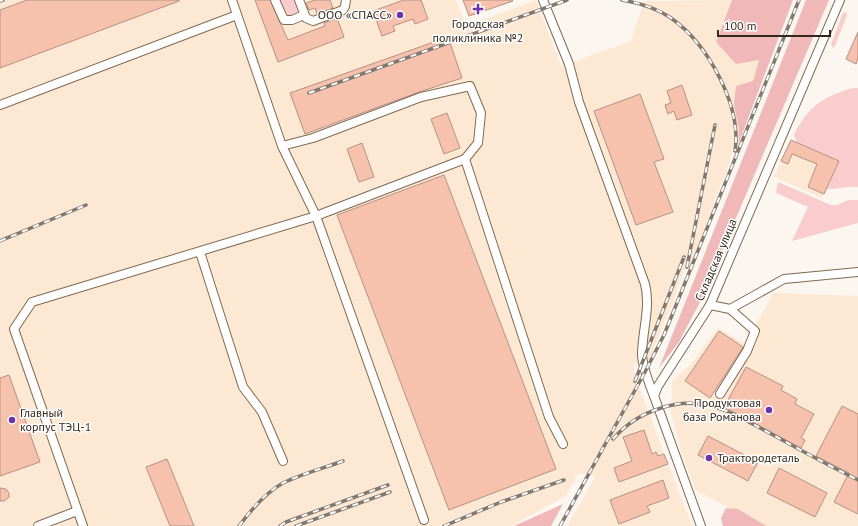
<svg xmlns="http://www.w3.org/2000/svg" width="858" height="526" viewBox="0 0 858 526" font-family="'PT Sans',sans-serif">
<rect width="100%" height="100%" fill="#fbf6f0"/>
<g fill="#fde9d3">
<polygon points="0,0 456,0 466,26 536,0 561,66 631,41 644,1 732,0 716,42 759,60 753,81 734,105 739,131 738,145 733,145 729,164 689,270 684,269 672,305 647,365 634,364 634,374 692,526 567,526 595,478 588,473 578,474 566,496 511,526 0,526"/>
<polygon points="791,140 839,161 822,198 774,177"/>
<polygon points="774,293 858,296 858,526 765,526 696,491 681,451 671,413 672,381 691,364 718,328 744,343"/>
</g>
<g fill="#f9cdce">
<polygon points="278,0 295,0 298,11 296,16 286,17"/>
<polygon points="846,12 847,15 835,46 833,48 831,44 843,13"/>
<path d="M853,88H858V187C845,186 837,190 827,189L839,161L797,143L794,135C807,107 824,96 853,88Z"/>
<polygon points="778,182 831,205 837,205 848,200 858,200 858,223 792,241 808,207 776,193"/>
</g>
<g fill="#f1b8b9">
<polygon points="732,0 793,0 738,145 739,131 734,105 736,86 753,81 759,60 736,64 716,42"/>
<polygon points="806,0 829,0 701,300 679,342 659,368"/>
<polygon points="563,504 551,526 514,526"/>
<polygon points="726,508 738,509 766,526 723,526 721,518"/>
</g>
<g fill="#f7c2ad" stroke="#b59182">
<polygon points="27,0 179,0 179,1 0,68 0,10"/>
<polygon points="255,0 270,0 288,40 325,26 324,23 337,18 344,37 278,62"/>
<polygon points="315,0 330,0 333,8 317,14 315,8 309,10 306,3"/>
<polygon points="404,0 421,0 428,19 415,24 413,19 393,26 395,31 382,36 373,11"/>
<polygon points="463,0 512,0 513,1 469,16"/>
<polygon points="858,32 858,58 856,64 846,59"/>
<polygon points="448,37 462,78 419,92 305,134 290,93"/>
<polygon points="682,85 692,115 677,120 674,111 668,114 665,105 671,103 667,91"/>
<polygon points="640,94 664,159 654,162 673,212 636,225 594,111"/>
<polygon points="447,113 460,148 444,154 431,119"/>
<polygon points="791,140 839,161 824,194 808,187 817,164 792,154 788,164 781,161"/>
<polygon points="362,143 374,177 359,182 347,149"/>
<polygon points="444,175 556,469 449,510 337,215"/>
<polygon points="719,331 743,347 710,398 685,381"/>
<polygon points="746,367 783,386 781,390 797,399 795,404 814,414 801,438 805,440 801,448 724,407"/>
<polygon points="9,375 40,462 0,476 0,378"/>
<polygon points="842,406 858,414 858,514 834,502 849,473 816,456"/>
<polygon points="644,430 652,454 656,452 658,456 664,454 668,464 619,482 614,468 632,461 623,437"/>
<polygon points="708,436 758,462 748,481 698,455"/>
<polygon points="167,459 194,526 170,526 146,467"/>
<polygon points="779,468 827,493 815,517 767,493"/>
<polygon points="663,480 669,498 647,506 650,512 619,524 610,500"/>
<polygon points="0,488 6,489 9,493 9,497 4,501 0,501"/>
</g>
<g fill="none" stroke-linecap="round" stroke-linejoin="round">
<defs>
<g id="minor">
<polyline points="232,0 282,146 316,216 424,520"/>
<polyline points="275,0 284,20 292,20 304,15"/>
<polyline points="299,0 306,18 313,21 343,10 345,6 346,0"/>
<path d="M543,0L569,64L579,102L645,284C651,308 642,331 642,355C643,369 649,383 654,396"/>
<polyline points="0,105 237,15"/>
<polyline points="282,146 313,138 421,97 470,86 481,113 478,143 465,159"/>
<polyline points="200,252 243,387 262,412 283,461"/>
<polyline points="710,305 730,309 784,279 858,272"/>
<polyline points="720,394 747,351 755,331 730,309"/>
<polyline points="38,526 77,511"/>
<polyline points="83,526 14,329 32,302 316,216 465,159 549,417 563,444"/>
<polyline points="701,526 654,396 658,386 710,305 840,0"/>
</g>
</defs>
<use href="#minor" stroke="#82694f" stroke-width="10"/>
<use href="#minor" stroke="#fff" stroke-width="8"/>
<defs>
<g id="rail">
<path d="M622,0C640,3 656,8 671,18C708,44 742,106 735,151"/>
<polyline points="0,1 3,0"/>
<polyline points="309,93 567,0"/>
<polyline points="0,241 86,205"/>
<polyline points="687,267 715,125"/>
<polyline points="635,381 684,257"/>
<path d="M613,439C626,424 640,415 658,409C704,392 735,415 775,436C802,451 830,466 858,480"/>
<path d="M239,526C251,510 265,493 283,483C301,474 324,468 343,461"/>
<polyline points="280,526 286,522 388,485"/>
<polyline points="296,526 390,492"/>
<polyline points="444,526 501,502 564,480"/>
<polyline points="560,526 645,372 664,335 799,0"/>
</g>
</defs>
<use href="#rail" stroke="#817970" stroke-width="3.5"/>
<use href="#rail" stroke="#fff" stroke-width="2" stroke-dasharray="6" stroke-linecap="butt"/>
</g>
<g fill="#6a34ab" stroke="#fff" stroke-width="1.5">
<path d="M476 3h4v4h4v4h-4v4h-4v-4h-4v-4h4z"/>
<circle cx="400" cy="15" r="4"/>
<circle cx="769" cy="410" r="4"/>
<circle cx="12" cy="420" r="4"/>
<circle cx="709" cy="458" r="4"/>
</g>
<g text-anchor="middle" stroke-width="3" stroke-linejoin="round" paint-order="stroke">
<g font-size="12" fill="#32281d" stroke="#fff" text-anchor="end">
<text x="392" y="19">ООО «СПАСС»</text>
<text x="478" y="28" text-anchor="middle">Городская<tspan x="478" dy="14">поликлиника №2</tspan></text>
<text x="761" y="407">Продуктовая<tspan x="761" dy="14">база Романова</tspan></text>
<text x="20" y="417" text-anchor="start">Главный<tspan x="20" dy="14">корпус ТЭЦ-1</tspan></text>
<text x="717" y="462" text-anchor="start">Трактородеталь</text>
</g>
<g font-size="12" fill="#32281d" stroke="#fff">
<text transform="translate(716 260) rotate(-67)" y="4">Складская улица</text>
</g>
</g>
<path d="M718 30v6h112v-6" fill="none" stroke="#32281d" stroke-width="2"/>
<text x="724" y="30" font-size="12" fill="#32281d" stroke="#ffffff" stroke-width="3" paint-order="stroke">100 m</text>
</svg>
